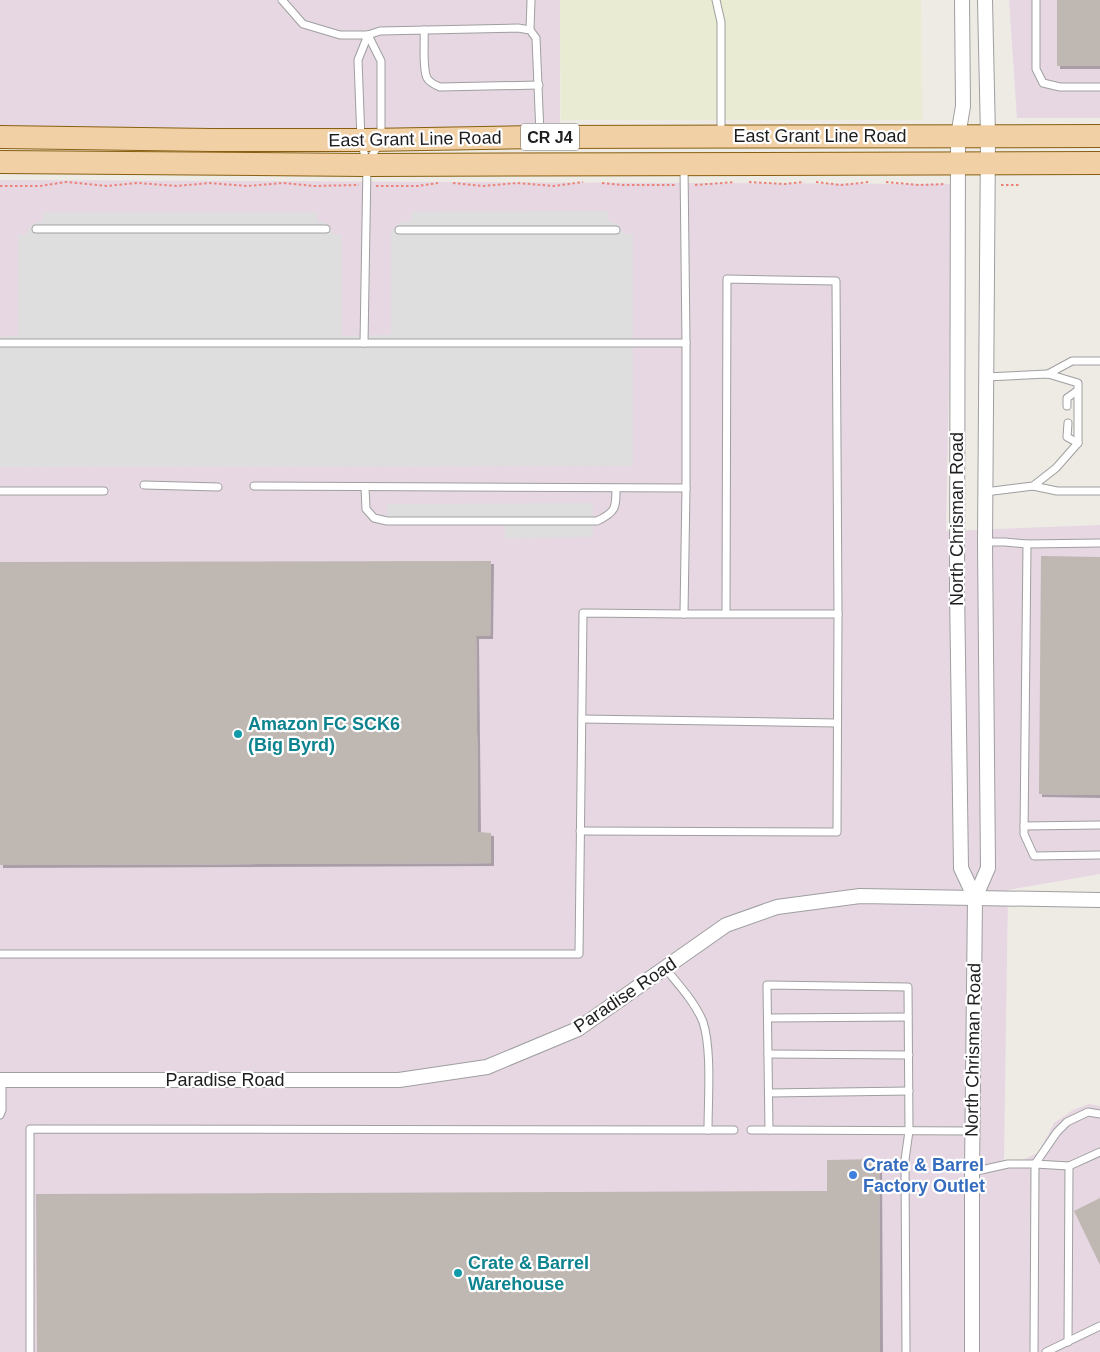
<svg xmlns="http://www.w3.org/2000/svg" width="1100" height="1352" viewBox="0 0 1100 1352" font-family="Helvetica,sans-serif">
<defs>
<filter id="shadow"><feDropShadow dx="3" dy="3" stdDeviation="0" flood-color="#0004"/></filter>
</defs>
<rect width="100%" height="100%" fill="#eeebe5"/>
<g fill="#e6d7e3">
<polygon points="0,0 560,0 560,129 0,127"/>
<polygon points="1009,0 1100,0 1100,118 1017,118"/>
<polygon points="0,180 953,184 946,531 1100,525 1100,874 1008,890 1004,1160 1022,1160 1038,1153 1054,1123 1073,1110 1089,1104 1100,1106 1100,1352 0,1352"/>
</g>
<polygon fill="#e9ebd2" points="560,0 921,0 922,120 561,120"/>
<g fill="#dedede">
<polygon points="608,211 608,220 618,224 623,234 633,234 633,466 0,467 0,337 18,336 18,235 27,235 28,230 32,225 37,222 43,222 43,212 317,212 317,222 324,222 328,225 333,234 342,235 342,336 391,335 391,236 392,230 397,225 403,222 412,221 412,212"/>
<polygon points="593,503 593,537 505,538 505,521 387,521 387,504"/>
</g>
<g fill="#beb7b2" filter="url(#shadow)">
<rect x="1057" y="0" width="43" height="66"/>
<polygon points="1041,556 1100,557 1100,795 1039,794"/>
<polygon points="491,561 490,636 476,636 478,832 491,833 491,863 0,865 0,562"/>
<polygon points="879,1159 880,1352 37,1352 36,1194 827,1191 827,1160"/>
<polygon points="1100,1198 1100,1265 1074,1211"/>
</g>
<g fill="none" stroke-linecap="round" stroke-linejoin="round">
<defs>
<g id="lane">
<polyline points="282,0 303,24 340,35 368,35 380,31 518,28 530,30 536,38 540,134"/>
<polyline points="716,0 721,22 721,134"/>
<polyline points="1036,0 1036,69 1043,83 1060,87 1100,87"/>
<path d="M424,30C425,42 422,67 427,78C430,83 435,85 440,87L539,85"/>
<polyline points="530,30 531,0"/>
<polyline points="368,35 381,61 381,140 369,161"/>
<polyline points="684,166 686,343"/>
<polyline points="36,229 326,229"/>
<polyline points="399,230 616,230"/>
<polyline points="0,343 686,343 686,488 254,486"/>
<polyline points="364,343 367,165 361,140 358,60 368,35"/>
<polyline points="1048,374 1072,361 1100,361"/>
<polyline points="1067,406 1067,398 1077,391"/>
<polyline points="1068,423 1067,437 1078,443"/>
<polyline points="144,485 218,487"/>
<polyline points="1033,486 1057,491 1100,491"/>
<path d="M365,487L366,509L374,518L387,521H597C616,512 616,508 616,488"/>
<polyline points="0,491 104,491"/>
<polyline points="985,492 1033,486 1056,468 1078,443 1078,383 1048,374 986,377"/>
<polyline points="985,542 1005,542 1027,544 1100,543"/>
<polyline points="1027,544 1024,834 1034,856 1100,855"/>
<polyline points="684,614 838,614 836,281 727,279 726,614"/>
<polyline points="582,719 837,723"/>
<polyline points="1024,826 1100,825"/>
<polyline points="580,831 837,832 838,614"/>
<polyline points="0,954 579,954 583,613 684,614 686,488"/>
<path d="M665,968C678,984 695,1002 703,1022C712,1049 708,1100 708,1130"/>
<polyline points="768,1018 908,1017"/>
<polyline points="768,1054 909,1055"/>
<polyline points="769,1093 909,1091"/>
<polyline points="0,1115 2,1110 2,1080"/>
<polyline points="751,1130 973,1131"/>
<polyline points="769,1130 767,985 908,987 909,1131 905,1160 906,1352"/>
<polyline points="1035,1164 1057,1132 1067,1122 1088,1112 1100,1114"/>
<polyline points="1035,1164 1069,1166 1100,1152"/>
<polyline points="972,1172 1008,1164 1035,1164 1034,1352"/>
<polyline points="1068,1342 1069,1166"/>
<polyline points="30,1352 30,1129 734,1130"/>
<polyline points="1046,1352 1100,1326"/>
</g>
<g id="street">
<polyline points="962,0 963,106 958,136 957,588 961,868 975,898"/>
<polyline points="0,1080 399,1080 487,1067 578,1029 726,925 777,907 860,896 1100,900"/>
<polyline points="972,1352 972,1172 975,898 988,868 985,542 988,136 985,0"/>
</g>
<g id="primary">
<polyline points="0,137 212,140 368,140 541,137 1100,136"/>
<polyline points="0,162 367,165 1100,163"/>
</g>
</defs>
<use href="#lane" stroke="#9f9f9f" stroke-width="9"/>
<use href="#street" stroke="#9f9f9f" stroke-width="16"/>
<use href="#primary" stroke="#885f0f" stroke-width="24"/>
<g stroke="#eb8378" stroke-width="2" stroke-dasharray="2.5 2.5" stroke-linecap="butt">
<polyline points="749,182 785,184 804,182"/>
<polyline points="816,182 841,185 869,182"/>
<polyline points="886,182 919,185 946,184"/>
<polyline points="453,183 483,186 517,183 554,186 583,182"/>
<polyline points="602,183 623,185 675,185"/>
<polyline points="695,185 735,182"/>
<polyline points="1001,185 1019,185"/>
<polyline points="0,186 40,186 66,182 107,186 138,183 177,186 209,183 247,186 283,183 313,186 359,185"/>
<polyline points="376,186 418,186 438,183"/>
</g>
<use href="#lane" stroke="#fff" stroke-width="7"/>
<use href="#street" stroke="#fff" stroke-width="14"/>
<use href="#primary" stroke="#f2d0a5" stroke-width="22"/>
</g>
<g fill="#0f9aa8" stroke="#fff" stroke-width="2">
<circle cx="238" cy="734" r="5"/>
<circle cx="458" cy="1273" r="5"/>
</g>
<circle fill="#3f7fe0" stroke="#fff" stroke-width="2" cx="853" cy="1175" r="5"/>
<g text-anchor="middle" stroke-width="4.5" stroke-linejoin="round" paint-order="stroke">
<rect fill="#fff" stroke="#626262" stroke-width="1" x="521" y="123.5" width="58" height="27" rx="4"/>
<g font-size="16" font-weight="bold" fill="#1e1e1e">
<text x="550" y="143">CR J4</text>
</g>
<g font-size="18" fill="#1e1e1e" stroke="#fff">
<text x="820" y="142">East Grant Line Road</text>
<text transform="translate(415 139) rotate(-1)" y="6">East Grant Line Road</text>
<text transform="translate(957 519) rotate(-90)" y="6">North Chrisman Road</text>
<text transform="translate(625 995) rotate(-34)" y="6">Paradise Road</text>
<text transform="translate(973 1050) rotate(-89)" y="6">North Chrisman Road</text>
<text x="225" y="1086">Paradise Road</text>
</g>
<g font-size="18" font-weight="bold" fill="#0d838f" stroke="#fff" text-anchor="start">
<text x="248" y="730">Amazon FC SCK6<tspan x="248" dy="21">(Big Byrd)</tspan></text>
<text x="468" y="1269">Crate &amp; Barrel<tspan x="468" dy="21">Warehouse</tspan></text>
</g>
<g font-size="18" font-weight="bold" fill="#366cbe" stroke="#fff" text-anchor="start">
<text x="863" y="1171">Crate &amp; Barrel<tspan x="863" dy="21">Factory Outlet</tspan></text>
</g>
</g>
</svg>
